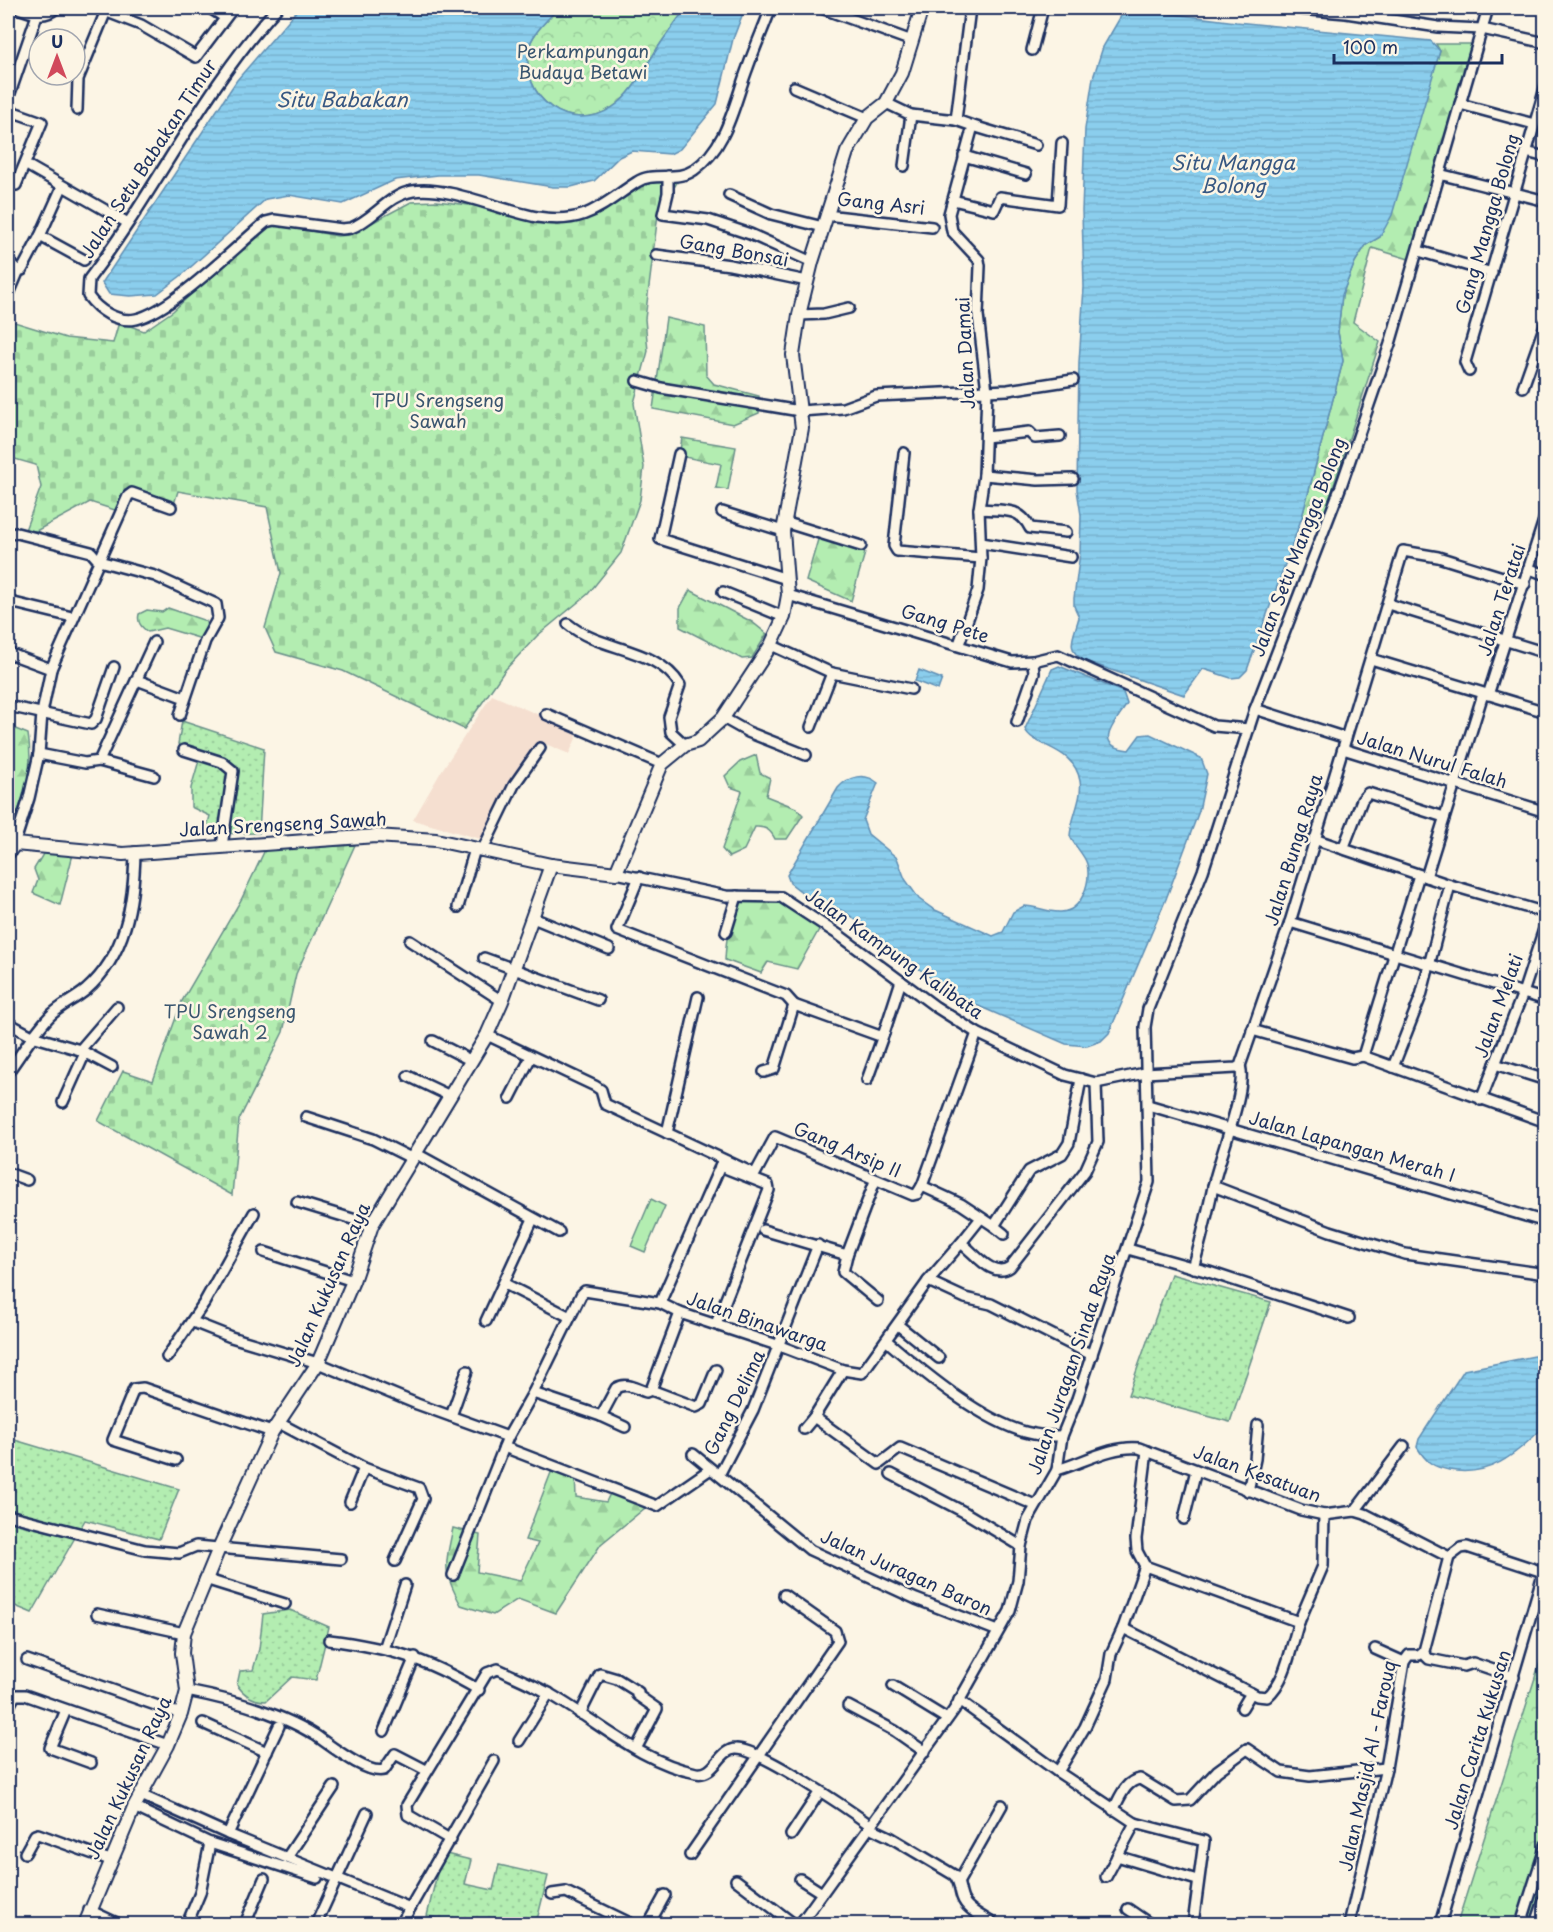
<svg xmlns="http://www.w3.org/2000/svg" width="1553" height="1932" viewBox="0 0 1553 1932" font-family="'Playpen Sans',sans-serif">
<defs>
<pattern id="grass-dots" width="8" height="8" patternUnits="userSpaceOnUse" patternTransform="scale(1.5)"><rect width="8" height="8" fill="#b3edb1"/><path d="M2 2h.1M6 6h.1" fill="none" stroke="#99cc9b" stroke-width="1.8" stroke-linecap="round"/></pattern>
<pattern id="forest-firs" width="22" height="20" patternUnits="userSpaceOnUse" patternTransform="scale(1.5)"><rect width="22" height="20" fill="#b3edb1"/><path d="M5 1l3.5 6h-7zM16 11l3.5 6h-7z" fill="#99cc9b"/></pattern>
<pattern id="cemetery-stones" width="16" height="16" patternUnits="userSpaceOnUse" patternTransform="scale(1.5)"><rect width="16" height="16" fill="#b3edb1"/><path d="M2 7V4a2 2 0 0 1 4 0v3zM10 15v-3a2 2 0 0 1 4 0v3z" fill="#99cc9b"/></pattern>
<pattern id="park-crowns" width="20" height="18" patternUnits="userSpaceOnUse" patternTransform="scale(1.5)"><rect width="20" height="18" fill="#b3edb1"/><path d="M2 6a3 3 0 1 1 6 0M12 15a3 3 0 1 1 6 0" fill="none" stroke="#99cc9b"/></pattern>
<pattern id="water-rules" width="6" height="5" patternUnits="userSpaceOnUse" patternTransform="scale(1.5)"><rect width="6" height="5" fill="#8bceed"/><path d="M0 2.5h6" fill="none" stroke="#77b1ce"/></pattern>
</defs>
<rect width="100%" height="100%" fill="#fcf5e5"/>
<filter id="ink" filterUnits="userSpaceOnUse"><feTurbulence type="fractalNoise" baseFrequency=".0167" numOctaves="2"/><feDisplacementMap in="SourceGraphic" scale="12" xChannelSelector="R" yChannelSelector="G"/><feConvolveMatrix kernelMatrix="1 2 1 2 8 2 1 2 1" color-interpolation-filters="sRGB"/></filter>
<g filter="url(#ink)">
<polygon fill="#f5dfd0" points="492,695 579,732 569,754 541,742 481,839 413,820 442,770"/>
<g fill="url(#grass-dots)" stroke="#678e88" stroke-width="1.5">
<polygon points="182,721 264,748 259,833 205,834 210,816 191,807 191,788 202,750 178,744"/>
<polygon points="1171,1274 1271,1302 1230,1422 1128,1395"/>
<polygon points="8,1438 179,1489 159,1539 85,1520 32,1613 8,1603"/>
<path d="M290,1610L329,1627L316,1680L292,1677L266,1701C253,1701 244,1695 237,1685L240,1671L253,1670L259,1649L263,1614Z"/>
<polygon points="442,1853 471,1860 465,1884 493,1890 499,1865 548,1876 536,1924 464,1924 427,1916"/>
</g>
<g fill="url(#forest-firs)" stroke="#678e88" stroke-width="1.5">
<polygon points="1436,44 1472,44 1409,259 1372,248 1353,322 1380,342 1321,525 1302,517 1343,361 1338,332 1342,295 1355,262 1366,245 1380,237 1440,51"/>
<polygon points="666,318 705,327 706,375 714,384 759,396 759,413 733,424 653,409"/>
<polygon points="682,438 736,447 728,490 716,488 721,464 679,456"/>
<polygon points="819,536 865,553 851,601 806,581"/>
<polygon points="690,590 752,622 767,634 752,658 742,659 680,627 680,608"/>
<path d="M168,608L206,621L207,631L202,639L165,628L148,632C141,627 137,622 139,614L147,610L162,612Z"/>
<path d="M8,726L28,734C33,764 28,798 11,823L8,822Z"/>
<path d="M756,755L760,773L770,778L766,796L796,808L803,815L787,839H775C771,831 766,826 755,827L744,850L729,857L722,849L742,791L730,787L725,776L740,762Z"/>
<polygon points="46,849 73,854 60,905 33,893 38,880 34,869"/>
<path d="M766,897L783,900L821,926L797,969L768,962L761,973L725,960C726,939 729,920 740,901Z"/>
<path d="M552,1470L575,1474L576,1497L606,1502L615,1483L656,1499L601,1544L556,1613L518,1599L493,1615L461,1605C442,1570 445,1567 453,1528L480,1535L477,1572L520,1581L538,1543L525,1540Z"/>
</g>
<g fill="url(#cemetery-stones)" stroke="#678e88" stroke-width="1.5">
<polygon points="647,178 678,181 658,214 645,319 648,351 634,403 644,467 640,500 621,553 588,594 537,636 505,670 464,729 343,671 276,652 265,628 281,573 267,507 178,491 174,504 124,490 118,511 90,502 36,531 25,530 41,487 36,465 8,457 8,320 66,338 113,343 119,322 144,331 173,311 260,230 276,224 337,236 349,235 411,202 437,201 540,214 580,214 613,206"/>
<polygon points="355,845 296,974 283,1032 239,1120 232,1195 98,1121 123,1071 153,1081 182,1001 241,900 265,850"/>
</g>
<g fill="url(#park-crowns)" stroke="#678e88" stroke-width="1.5">
<path d="M558,8H686C676,22 666,35 657,49C644,69 633,94 613,107C570,136 519,98 529,48C532,33 548,20 558,8Z"/>
<polygon points="1545,1646 1545,1924 1457,1924"/>
</g>
<polygon fill="#b3edb1" stroke="#678e88" stroke-width="1.5" points="651,1199 665,1206 645,1252 631,1246"/>
<g fill="url(#water-rules)" stroke="#5e8eb4" stroke-width="1.5">
<path d="M299,8H558C548,20 532,33 529,48C519,98 570,136 613,107C633,94 644,69 657,49C666,35 676,22 686,8H745L733,39L717,104L680,149L670,154L632,151L619,157L594,181L571,187H553L479,175H438L395,180L343,204L289,195L266,199L182,275L157,294L130,296L109,294L102,283L237,80Z"/>
<path d="M1143,10L1236,22L1431,41L1440,51L1392,215L1380,237L1366,245L1355,262L1342,295L1338,332L1343,361L1302,517L1247,670L1240,677L1231,678L1203,669L1184,695L1085,661C1064,649 1074,637 1079,617L1074,606V598L1080,553L1081,515L1077,490L1079,362L1084,287L1082,211L1085,129L1093,78L1103,47L1121,16Z"/>
<path d="M1059,666L1123,692L1127,704C1117,721 1090,746 1129,750L1140,735L1150,734L1201,758L1207,774L1199,811L1166,899L1109,1033L1101,1041L1087,1046L1066,1044L967,1001L931,978L845,912L803,893L790,883L787,875L838,788C848,776 865,772 878,783L863,820L868,834L897,858L905,879L919,899L933,909L993,936L1003,932L1013,912L1024,906C1037,906 1048,913 1061,912C1082,911 1091,882 1087,864C1084,854 1074,846 1070,836C1071,818 1083,798 1080,781C1074,746 1033,748 1025,729L1052,669Z"/>
<polygon points="919,670 942,679 938,690 915,681"/>
<path d="M1545,1354V1426C1517,1452 1492,1478 1449,1470C1433,1467 1426,1462 1417,1447L1419,1439L1464,1370Z"/>
</g>
<g fill="none" stroke-linecap="round" stroke-linejoin="round">
<defs>
<g id="street">
<path d="M18,8C32,13 44,19 56,8"/>
<polyline points="97,8 141,25 196,57 233,8"/>
<polyline points="210,8 224,17"/>
<path d="M277,8C203,89 156,191 89,279L88,296C98,310 117,323 136,319C172,311 235,247 266,222L274,220L342,229L351,228C373,220 388,195 413,191C447,185 502,211 537,217C586,225 601,205 637,182C653,171 677,182 694,170C728,146 734,103 748,67C755,47 764,27 771,8"/>
<polyline points="821,8 912,41"/>
<polyline points="1288,8 1346,13 1438,27 1482,29 1546,43"/>
<polyline points="1032,50 1043,8"/>
<polyline points="794,87 867,118"/>
<polyline points="8,99 37,15"/>
<polyline points="886,103 911,115 956,120 973,126 949,214 952,231 979,260 980,266 978,315 987,391 984,475 979,509 981,558 978,590 959,644"/>
<polyline points="1460,104 1534,124"/>
<polyline points="8,110 42,122 16,185"/>
<polyline points="77,110 78,79 106,11"/>
<polyline points="956,120 970,8"/>
<polyline points="973,126 1036,145"/>
<polyline points="1526,152 1546,157"/>
<polyline points="964,156 1026,174"/>
<polyline points="904,166 911,115"/>
<polyline points="30,167 128,223"/>
<polyline points="1439,174 1546,201"/>
<polyline points="668,176 668,193 663,214 708,220 750,234 812,262"/>
<polyline points="729,195 771,214 823,227"/>
<polyline points="953,200 994,210 1000,197 1058,205 1062,143"/>
<polyline points="826,215 932,227"/>
<polyline points="40,236 84,260"/>
<polyline points="1419,251 1492,273"/>
<polyline points="656,255 730,265 807,281"/>
<polyline points="8,261 16,269 22,270 40,236 62,187"/>
<polyline points="8,296 19,270"/>
<polyline points="799,315 824,314 849,308"/>
<polyline points="1469,371 1465,362 1546,85"/>
<polyline points="637,381 661,388 800,411 843,408 876,396 1008,390 1073,380"/>
<polyline points="1523,387 1546,322"/>
<polyline points="986,437 1029,432 1035,438 1060,436"/>
<polyline points="904,453 894,546 897,551 981,558"/>
<polyline points="679,454 660,539 787,579"/>
<polyline points="984,475 1038,480 1073,479"/>
<path d="M979,509C1002,511 1019,506 1030,528L1066,532"/>
<polyline points="722,512 783,531"/>
<polyline points="784,522 861,546"/>
<polyline points="8,534 17,533 91,552 99,561"/>
<polyline points="981,543 1071,557"/>
<polyline points="99,561 155,576 216,604 218,618 205,641 180,715"/>
<polyline points="1530,569 1546,575"/>
<polyline points="723,592 784,617"/>
<polyline points="788,595 1012,662 1033,661 1034,673 1017,722"/>
<polyline points="10,602 72,617"/>
<polyline points="1388,604 1546,653"/>
<path d="M568,624C600,651 657,647 680,685L669,717L671,732L685,745"/>
<polyline points="771,645 832,673 911,689"/>
<polyline points="8,653 51,669"/>
<polyline points="1371,659 1546,712"/>
<polyline points="1033,661 1058,655 1214,726 1249,729"/>
<polyline points="137,680 185,698"/>
<polyline points="1488,695 1546,514"/>
<polyline points="8,706 91,724 96,719 114,667"/>
<polyline points="1255,709 1346,738"/>
<polyline points="546,714 662,764"/>
<polyline points="723,718 748,732 806,755"/>
<polyline points="811,727 832,673"/>
<polyline points="1343,749 1546,812"/>
<polyline points="184,750 222,762 233,771 222,846"/>
<polyline points="39,754 85,763 99,761 154,642"/>
<polyline points="99,761 154,776"/>
<polyline points="1314,839 1450,885 1546,913"/>
<polyline points="8,842 14,845 29,798 39,754 42,713 51,669 128,496 132,493 171,507"/>
<polyline points="1343,849 1362,800 1368,793 1444,817"/>
<polyline points="482,851 514,785 540,748"/>
<polyline points="616,873 726,896 781,897 839,935 936,1007 977,1033 1065,1075 1096,1083 1145,1073 1236,1068 1240,1066 1290,922 1403,551 1438,557 1525,584"/>
<polyline points="639,877 617,930 786,996 794,1005"/>
<polyline points="1426,877 1483,694"/>
<polyline points="458,907 475,849"/>
<polyline points="533,918 609,949"/>
<polyline points="1290,922 1546,1000"/>
<polyline points="726,932 737,896"/>
<polyline points="410,941 502,1001"/>
<polyline points="484,958 598,1000"/>
<polyline points="794,1005 880,1036 884,1033 901,981"/>
<polyline points="8,1023 32,1036 80,1050 112,1067"/>
<polyline points="1252,1030 1352,1058 1363,1056"/>
<polyline points="487,1035 595,1086 601,1090 605,1104 755,1174 775,1137 913,1195 917,1194 922,1186 977,1033"/>
<polyline points="433,1041 472,1061"/>
<polyline points="80,1050 117,1007"/>
<polyline points="1363,1056 1546,1122"/>
<polyline points="1363,1056 1419,875"/>
<polyline points="1495,1064 1546,1080"/>
<polyline points="1393,1067 1421,996 1450,885"/>
<path d="M8,1072C21,1054 33,1034 49,1017C59,1006 74,1000 86,990C126,955 134,902 135,852"/>
<polyline points="764,1072 774,1069 794,1005"/>
<polyline points="408,1076 450,1096"/>
<polyline points="867,1080 884,1033"/>
<polyline points="510,1098 531,1057"/>
<polyline points="1481,1100 1523,993 1546,923"/>
<polyline points="63,1102 85,1053"/>
<polyline points="1148,1105 1546,1222"/>
<polyline points="306,1117 373,1139 411,1158"/>
<polyline points="667,1133 698,997"/>
<polyline points="415,1153 559,1232"/>
<polyline points="8,1173 27,1180"/>
<polyline points="922,1186 961,1204 994,1226 1029,1171 1062,1154 1069,1143 1081,1079"/>
<polyline points="1213,1186 1330,1231 1405,1254 1546,1274"/>
<polyline points="297,1202 372,1225"/>
<polyline points="994,1226 1004,1234"/>
<polyline points="763,1230 847,1255 875,1181"/>
<polyline points="961,1243 981,1218"/>
<polyline points="1128,1249 1209,1272 1349,1318"/>
<polyline points="264,1252 353,1281"/>
<polyline points="847,1255 843,1272 878,1301"/>
<path d="M1193,1268C1201,1241 1207,1215 1213,1187C1218,1161 1248,1087 1240,1066"/>
<polyline points="928,1281 965,1298 991,1304 1092,1355"/>
<polyline points="505,1284 570,1317"/>
<polyline points="660,1303 722,1162"/>
<polyline points="486,1321 533,1219"/>
<polyline points="193,1322 231,1337 318,1363 417,1404 508,1437"/>
<polyline points="716,1324 769,1190 768,1185 720,1166"/>
<polyline points="898,1325 939,1358"/>
<path d="M887,1341C923,1372 987,1426 1034,1434C1043,1436 1053,1436 1062,1436"/>
<polyline points="167,1357 204,1303 254,1213"/>
<polyline points="843,1370 814,1417 879,1464 900,1448 1035,1505"/>
<polyline points="651,1390 696,1407 702,1404 716,1370"/>
<polyline points="533,1393 601,1416 625,1427"/>
<polyline points="451,1416 467,1371"/>
<path d="M601,1416L616,1388C626,1382 635,1388 646,1392L651,1390L680,1313"/>
<polyline points="279,1423 364,1468 419,1488 423,1499 395,1561"/>
<polyline points="804,1429 814,1417"/>
<polyline points="504,1447 657,1506 709,1470"/>
<polyline points="693,1454 810,1550 916,1599 998,1631"/>
<polyline points="176,1460 113,1440 134,1389 143,1388 272,1432"/>
<path d="M1057,1470C1082,1463 1112,1445 1139,1448L1301,1510L1324,1515L1355,1511L1365,1514L1449,1557"/>
<polyline points="891,1474 966,1513 1021,1546"/>
<polyline points="719,1475 753,1410 818,1245"/>
<polyline points="1248,1491 1255,1459 1258,1425"/>
<polyline points="350,1502 364,1468"/>
<polyline points="1355,1511 1404,1446"/>
<polyline points="8,1515 145,1550 179,1553 196,1546 341,1559"/>
<polyline points="1184,1519 1196,1470"/>
<polyline points="1449,1557 1461,1548 1467,1547 1543,1572"/>
<polyline points="1145,1566 1137,1551 1136,1539 1147,1451"/>
<path d="M453,1575L508,1437L533,1393L581,1295L585,1291L660,1303L680,1313L780,1346L843,1370L862,1373L928,1281L961,1243C975,1253 992,1279 1010,1267L1085,1171L1098,1142L1096,1083"/>
<polyline points="205,1579 285,1604"/>
<polyline points="97,1614 184,1633"/>
<path d="M1123,1628L1257,1696L1267,1697C1287,1680 1291,1645 1299,1622"/>
<path d="M329,1640C391,1648 424,1658 479,1690"/>
<polyline points="384,1649 405,1585"/>
<polyline points="1375,1649 1404,1662"/>
<polyline points="1423,1653 1429,1659 1464,1666 1473,1663 1514,1677"/>
<polyline points="27,1660 181,1714"/>
<polyline points="893,1686 947,1719"/>
<path d="M187,1691C228,1699 280,1713 315,1735C330,1745 367,1775 384,1770L395,1754L426,1770"/>
<polyline points="959,1700 1058,1772 1135,1823 1204,1841 1193,1924"/>
<polyline points="848,1706 895,1731 925,1752"/>
<polyline points="8,1708 15,1695 25,1695 168,1745"/>
<polyline points="1242,1708 1251,1693"/>
<polyline points="66,1710 50,1748 91,1763"/>
<polyline points="580,1714 600,1674 617,1679 638,1692 637,1695 657,1709 637,1747"/>
<polyline points="203,1723 267,1752"/>
<polyline points="384,1731 415,1657"/>
<polyline points="519,1741 549,1693"/>
<polyline points="1058,1772 1085,1727 1107,1679 1111,1654 1123,1628 1145,1566 1299,1622 1323,1566 1324,1515"/>
<polyline points="141,1795 228,1834 410,1908"/>
<polyline points="134,1807 210,1843 317,1878"/>
<path d="M1113,1810C1120,1798 1125,1781 1140,1779L1176,1801L1190,1800L1217,1771L1247,1749L1281,1772L1310,1776L1386,1768"/>
<path d="M869,1827L890,1837L954,1875C960,1882 959,1888 962,1897C966,1910 984,1917 994,1924"/>
<polyline points="228,1834 279,1726"/>
<polyline points="791,1835 819,1793"/>
<path d="M451,1840L408,1815L407,1805L487,1673L498,1669C515,1677 532,1684 548,1693C595,1719 640,1762 696,1773C715,1777 719,1749 736,1749C759,1748 848,1809 870,1825"/>
<polyline points="25,1853 35,1835 38,1834 110,1860"/>
<polyline points="690,1855 838,1641 835,1631 784,1595"/>
<polyline points="288,1856 334,1787"/>
<polyline points="1117,1856 1197,1880"/>
<polyline points="1106,1877 1135,1823"/>
<polyline points="800,1879 822,1893"/>
<polyline points="736,1880 794,1924"/>
<polyline points="959,1881 1002,1805"/>
<polyline points="552,1894 566,1892 632,1924"/>
<polyline points="1128,1909 1150,1924"/>
<polyline points="89,1910 119,1924"/>
<polyline points="187,1924 200,1893 210,1843"/>
<polyline points="245,1924 264,1879"/>
<polyline points="316,1924 367,1813"/>
<polyline points="401,1924 494,1761"/>
<polyline points="649,1924 665,1895"/>
<polyline points="800,1924 954,1710 1010,1611 1018,1581 1021,1546 1028,1520 1057,1470 1062,1436 1077,1399 1149,1182 1145,1027 1148,1009 1203,871 1255,709 1341,486 1390,344 1488,8"/>
<polyline points="1349,1924 1386,1768 1404,1662 1409,1655 1419,1655 1424,1651 1449,1557"/>
<polyline points="1440,1924 1546,1564"/>
<polyline points="1521,1924 1546,1845"/>
<polyline points="1536,1924 1546,1895"/>
</g>
<g id="secondary">
<polyline points="8,853 15,844 123,854 376,836 436,840 551,865 616,873 662,764 685,745 698,741 723,718 771,645 784,617 788,595 783,531 802,428 793,355 799,315 812,262 847,152 867,118 886,103 902,73 922,8"/>
<polyline points="85,1924 134,1807 168,1745 181,1714 187,1691 182,1653 184,1633 219,1548 272,1432 318,1363 353,1281 372,1225 487,1035 502,1001 551,865"/>
</g>
</defs>
<use href="#street" stroke="#1b2f5e" stroke-width="14"/>
<use href="#secondary" stroke="#1b2f5e" stroke-width="16"/>
<use href="#street" stroke="#fcf5e5" stroke-width="9"/>
<use href="#secondary" stroke="#fcf5e5" stroke-width="12"/>
</g>
</g>
<g text-anchor="middle" stroke-width="5" stroke-linejoin="round" paint-order="stroke">
<g font-size="18" fill="#39556f" stroke="#fcf5e5">
<text x="583" y="58">Perkampungan<tspan x="583" dy="21">Budaya Betawi</tspan></text>
<text x="438" y="407">TPU Srengseng<tspan x="438" dy="21">Sawah</tspan></text>
<text x="230" y="1018">TPU Srengseng<tspan x="230" dy="21">Sawah 2</tspan></text>
</g>
<g font-size="18" fill="#1b2f5e" stroke="#fcf5e5">
<text transform="translate(149 159) rotate(-57)" y="6">Jalan Setu Babakan Timur</text>
<text transform="translate(881 204) rotate(6)" y="6">Gang Asri</text>
<text transform="translate(1488 224) rotate(-74)" y="6">Gang Mangga Bolong</text>
<text transform="translate(734 251) rotate(10)" y="6">Gang Bonsai</text>
<text transform="translate(966 353) rotate(-93)" y="6">Jalan Damai</text>
<text transform="translate(1299 547) rotate(-69)" y="6">Jalan Setu Mangga Bolong</text>
<text transform="translate(1502 600) rotate(-72)" y="6">Jalan Teratai</text>
<text transform="translate(945 624) rotate(17)" y="6">Gang Pete</text>
<text transform="translate(1432 760) rotate(17)" y="6">Jalan Nurul Falah</text>
<text transform="translate(283 825) rotate(-3)" y="6">Jalan Srengseng Sawah</text>
<text transform="translate(1294 850) rotate(-73)" y="6">Jalan Bunga Raya</text>
<text transform="translate(894 954) rotate(35)" y="6">Jalan Kampung Kalibata</text>
<text transform="translate(1499 1006) rotate(-70)" y="6">Jalan Melati</text>
<text transform="translate(1352 1147) rotate(16)" y="6">Jalan Lapangan Merah I</text>
<text transform="translate(847 1150) rotate(23)" y="6">Gang Arsip II</text>
<text transform="translate(329 1285) rotate(-66)" y="6">Jalan Kukusan Raya</text>
<text transform="translate(757 1322) rotate(19)" y="6">Jalan Binawarga</text>
<text transform="translate(1072 1364) rotate(-71)" y="6">Jalan Juragan Sinda Raya</text>
<text transform="translate(735 1403) rotate(-64)" y="6">Gang Delima</text>
<text transform="translate(1257 1474) rotate(20)" y="6">Jalan Kesatuan</text>
<text transform="translate(906 1573) rotate(24)" y="6">Jalan Juragan Baron</text>
<text transform="translate(1478 1740) rotate(-73)" y="6">Jalan Carita Kukusan</text>
<text transform="translate(1368 1766) rotate(-78)" y="6">Jalan Masjid Al - Farouq</text>
<text transform="translate(129 1778) rotate(-65)" y="6">Jalan Kukusan Raya</text>
</g>
<g font-size="20" font-style="italic" fill="#375782" stroke="#fcf5e5">
<text x="342" y="107">Situ Babakan</text>
<text x="1233" y="170">Situ Mangga<tspan x="1233" dy="23">Bolong</tspan></text>
</g>
</g>
<rect width="1553" height="1932" fill="none" stroke="#fcf5e5" stroke-width="30"/>
<rect x="15" y="15" width="1523" height="1902" fill="none" stroke="#1b2f5e" stroke-width="2" filter="url(#ink)"/>
<g transform="translate(57 57)"><circle r="28" fill="#fcf5e5" stroke="#a2a6af" stroke-width="1.5"/>
<path d="M0-4.5L10 22L0 15L-10 22Z" fill="#d1495b"/>
<text y="-9" font-size="16" font-weight="bold" text-anchor="middle" fill="#1b2f5e">U</text>
</g>
<path d="M1334 54v9h168v-9" fill="none" stroke="#1b2f5e" stroke-width="3"/>
<text x="1343" y="54" font-size="18" fill="#1b2f5e" stroke="#fcf5e5" stroke-width="4.5" paint-order="stroke">100 m</text>
</svg>
